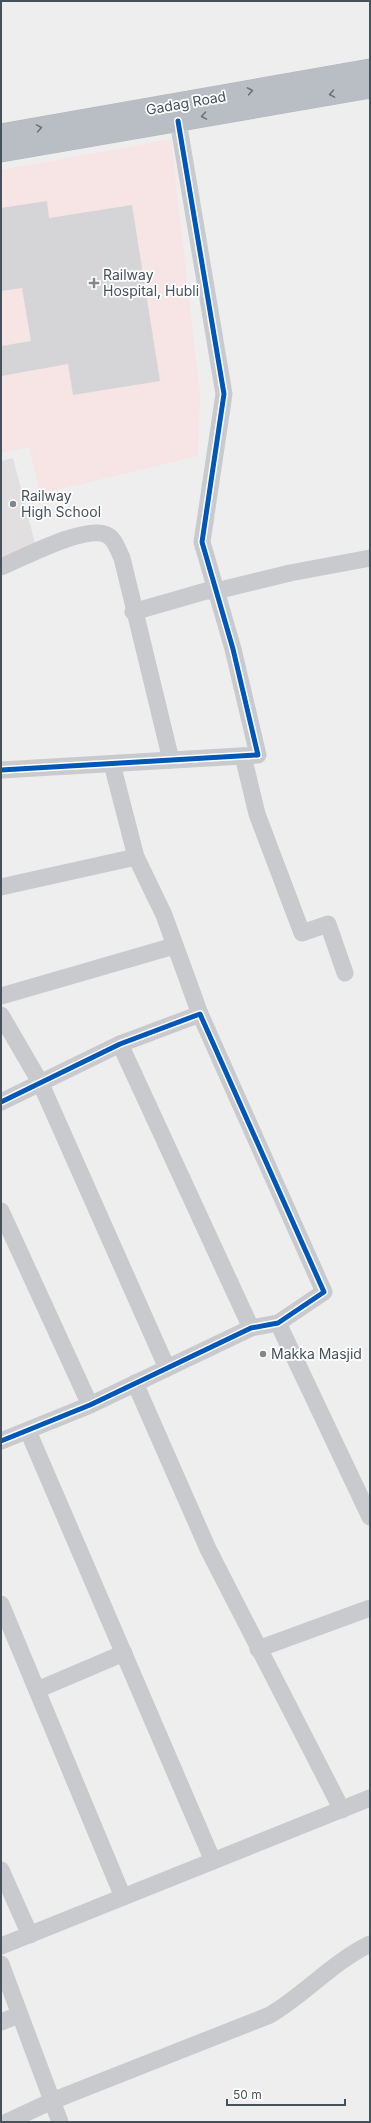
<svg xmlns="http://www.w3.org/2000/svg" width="371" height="2123" viewBox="0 0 371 2123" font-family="Inter,sans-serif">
<rect width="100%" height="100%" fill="#efeeee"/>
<polygon fill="#e1dfe0" points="13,458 36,547 1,561 1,461"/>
<polygon fill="#f6e5e4" points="171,139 200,395 198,456 40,494 29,447 1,453 1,170"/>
<polygon fill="#d5d5d7" points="47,201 49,218 132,205 160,381 73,395 68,364 1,376 1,346 31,341 22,288 1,291 1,208"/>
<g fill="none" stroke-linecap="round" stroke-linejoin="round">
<defs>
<g id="highway">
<polyline points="1,135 370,70"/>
<polyline points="1,151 370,87"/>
</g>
</defs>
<use href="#highway" stroke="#b3b8be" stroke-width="23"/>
<g stroke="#c8cacd" stroke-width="17">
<path d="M1,567C23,558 86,524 107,535C115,539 118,550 122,558L171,760"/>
<polyline points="133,612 206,591 216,591 290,573 370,558"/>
<polyline points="243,756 257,814 302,933 328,924 345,973"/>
<polyline points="112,764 136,857 164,915 200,1014"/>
<polyline points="1,770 258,755 233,649 202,542 224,394 178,121"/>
<polyline points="1,887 136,857"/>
<polyline points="1,996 174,946"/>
<polyline points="1,1015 40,1082 167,1368"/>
<polyline points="120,1044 251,1328"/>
<polyline points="1,1102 120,1044 200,1014 324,1292 278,1323 251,1328 90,1405 1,1441"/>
<polyline points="1,1211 90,1405"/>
<polyline points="278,1323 370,1517"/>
<polyline points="135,1383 208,1549 342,1810"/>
<polyline points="28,1431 213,1861"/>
<polyline points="1,1604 123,1897"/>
<polyline points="258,1649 370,1608"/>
<polyline points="37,1690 124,1653"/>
<polyline points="1,1870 30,1935"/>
<polyline points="1,1946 370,1798"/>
<polyline points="1,1964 60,2122"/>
<polyline points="1,2022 19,2015"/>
<path d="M7,2122L52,2101L270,2015C305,1994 333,1962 370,1944"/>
</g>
<use href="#highway" stroke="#b9bec4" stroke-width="22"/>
<defs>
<g id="cycleway">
<polyline points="1,770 258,755 233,649 202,542 224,394 178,121"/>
<polyline points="1,1102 120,1044 200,1014 324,1292 278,1323 251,1328 90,1405 1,1441"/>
</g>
</defs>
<use href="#cycleway" stroke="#fff" stroke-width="8"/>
<use href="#cycleway" stroke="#0057b8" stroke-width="5"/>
</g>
<defs><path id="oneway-chevron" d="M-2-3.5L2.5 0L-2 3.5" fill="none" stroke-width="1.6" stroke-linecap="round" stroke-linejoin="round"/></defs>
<g stroke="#68727a">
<use href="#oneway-chevron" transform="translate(250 91) rotate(-10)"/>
<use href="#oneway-chevron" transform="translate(332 94) rotate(170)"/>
<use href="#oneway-chevron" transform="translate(204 116) rotate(170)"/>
<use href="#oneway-chevron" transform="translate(39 128) rotate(-10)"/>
</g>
<g fill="#80888e" stroke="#fff" stroke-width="1.5">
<path d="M92 277h4v4h4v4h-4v4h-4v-4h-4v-4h4z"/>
<circle cx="13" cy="504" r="4"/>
<circle cx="263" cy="1354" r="4"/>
</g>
<g text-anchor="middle" stroke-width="3.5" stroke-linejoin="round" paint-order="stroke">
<g font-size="14" fill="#45515b" stroke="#fff">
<text transform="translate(186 103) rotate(-10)" y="5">Gadag Road</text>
</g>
<g font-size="14" fill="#45515b" stroke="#fff" text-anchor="start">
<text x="103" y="280">Railway<tspan x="103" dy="16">Hospital, Hubli</tspan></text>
<text x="21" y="501">Railway<tspan x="21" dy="16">High School</tspan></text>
<text x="271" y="1359">Makka Masjid</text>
</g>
</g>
<rect width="371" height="2123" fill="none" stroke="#45515b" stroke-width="4"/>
<path d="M227 2099v6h118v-6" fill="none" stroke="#45515b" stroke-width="2"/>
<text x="233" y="2099" font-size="12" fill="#45515b" stroke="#ffffff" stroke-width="3" paint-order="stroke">50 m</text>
</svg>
